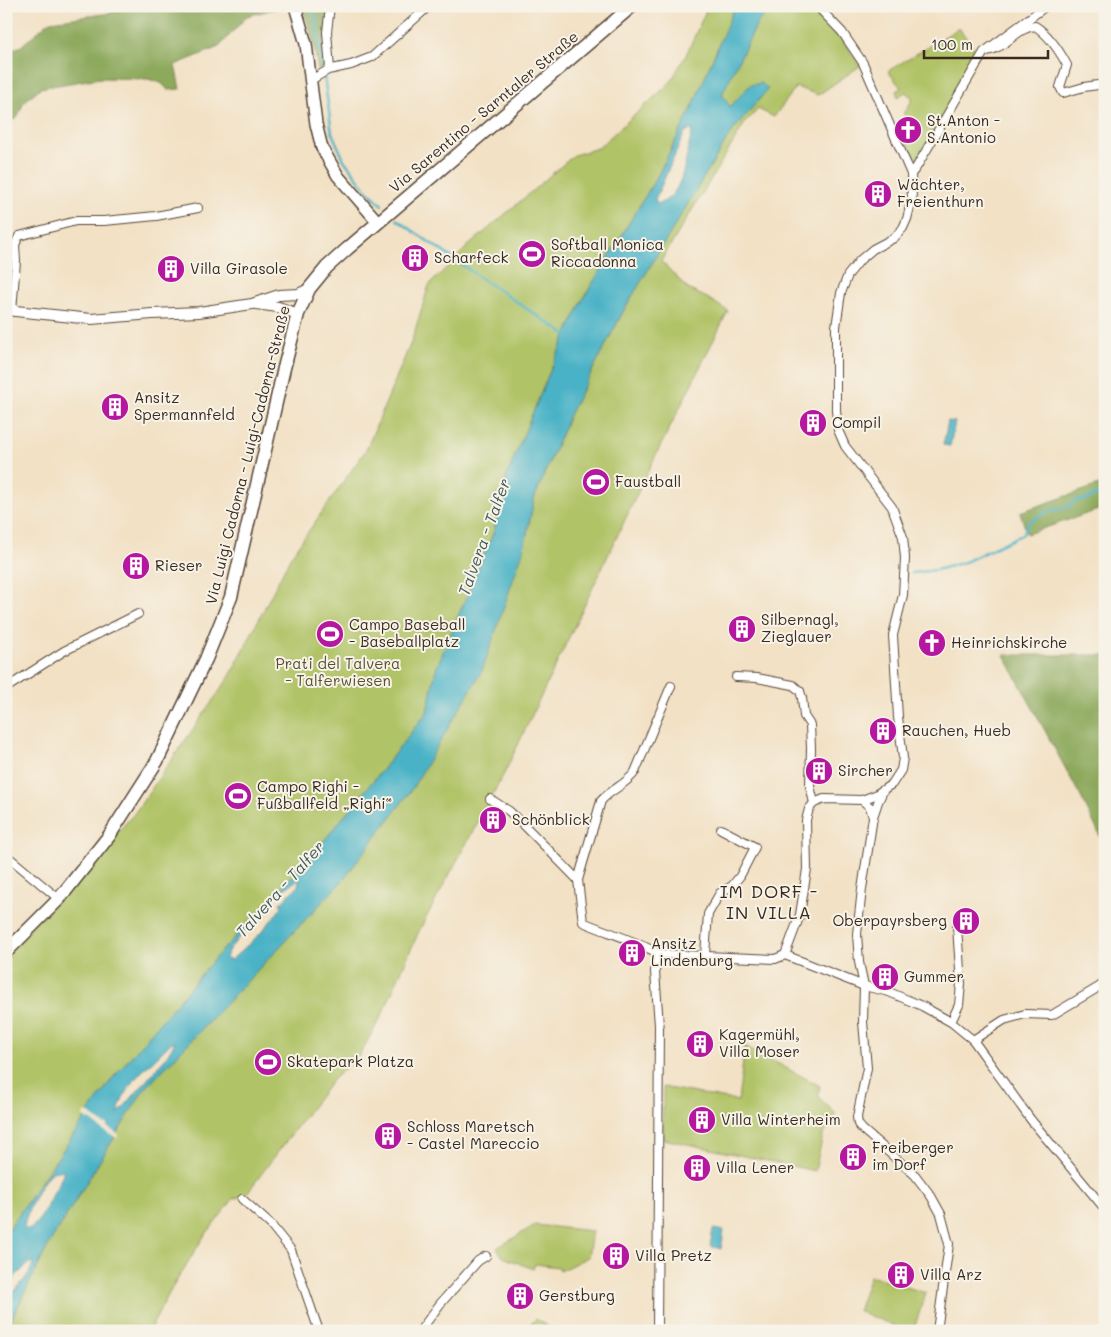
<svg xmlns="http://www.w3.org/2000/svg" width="1111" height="1337" viewBox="0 0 1111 1337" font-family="Mali,sans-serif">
<rect width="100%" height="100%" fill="#f7f3e8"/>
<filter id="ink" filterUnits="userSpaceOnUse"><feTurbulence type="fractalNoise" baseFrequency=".02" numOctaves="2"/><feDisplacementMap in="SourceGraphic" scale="10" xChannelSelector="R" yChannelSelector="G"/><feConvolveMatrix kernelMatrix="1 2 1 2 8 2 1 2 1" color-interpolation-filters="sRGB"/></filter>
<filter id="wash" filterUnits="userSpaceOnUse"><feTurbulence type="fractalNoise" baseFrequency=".0096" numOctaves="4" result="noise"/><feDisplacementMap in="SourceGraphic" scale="20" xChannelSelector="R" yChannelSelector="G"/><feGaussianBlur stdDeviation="1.12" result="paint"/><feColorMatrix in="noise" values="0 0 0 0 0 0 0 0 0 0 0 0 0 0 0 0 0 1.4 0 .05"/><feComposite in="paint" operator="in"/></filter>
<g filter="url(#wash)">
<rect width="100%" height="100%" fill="#f2e1c5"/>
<g fill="#b0c366" stroke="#767642">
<polygon points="708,6 735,6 692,108 658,175 582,301 553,364 507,475 494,531 436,669 427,712 382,770 313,854 216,957 112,1079 12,1224 6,1234 6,954 134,814 230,676 291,556 366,450 412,340 429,285 467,247 574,155 598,148 670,83 686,55"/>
<polygon points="774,6 813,6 841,37 860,66 818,95 796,87 774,117 758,109 745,123 661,261 688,289 707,298 728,311 652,463 505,772 420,929 381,1017 359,1056 333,1079 244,1197 234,1198 203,1238 172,1288 149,1331 6,1331 50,1242 143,1091 343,880 412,789 524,548 534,499 570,413 625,308 730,134 767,89 730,107 722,94 758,22"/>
<polygon points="959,28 979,55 972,63 917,159 915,156 911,157 904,136 915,131 910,120 908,120 903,113 906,111 913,98 905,92 898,97 896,91 901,88 888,71"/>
<polygon points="745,1046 820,1086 818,1096 836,1114 823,1135 815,1171 663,1139 663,1087 738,1101"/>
<polygon points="535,1225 592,1231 588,1257 560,1271 558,1267 535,1264 533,1269 503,1257 497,1248"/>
<polygon points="870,1276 926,1293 913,1331 907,1331 858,1311"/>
<polygon points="536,1319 555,1331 523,1331"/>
</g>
<g fill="#8ca95b" stroke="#646a3c">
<polygon points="115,6 287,6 247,16 219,47 175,65 180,89 168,90 161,83 148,79 100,78 40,88 24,102 17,118 6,123 6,50 20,47 50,21 112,13"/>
<polygon points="303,6 332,6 329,38 323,39 325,66 318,70 314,46"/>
<polygon points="1105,483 1105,527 1101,509 1027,534 1020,512"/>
<polygon points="1004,655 1105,655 1105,846 1082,799"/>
</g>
<g fill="#48b2c6" stroke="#426e72" fill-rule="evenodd">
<path d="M735,6H774L758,22L722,94L730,107L750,85L761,83L768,89L730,134L625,308L570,413L534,499L524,548L482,671L412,789L343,880L143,1091L50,1242L6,1329C6,1322 4,1307 7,1301C14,1289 30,1278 33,1263H29L16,1276C19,1267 27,1262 30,1253C16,1253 13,1260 6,1271V1234L12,1224L112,1079L216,957L313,854L382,770L427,712L436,669L494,531L507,475L553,364L582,301L658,175L692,108ZM691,129L692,133C685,155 685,198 657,204L655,200L685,132ZM299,879L298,886L280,903L282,907L260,934L231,960L226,959L228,951L261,910L284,889ZM172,1042H175L164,1060L118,1114C123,1083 151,1064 172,1042ZM63,1170V1175L41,1217L31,1229H25C21,1221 43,1178 51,1173C54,1171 59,1171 63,1170Z"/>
<polygon points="948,421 955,422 950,446 943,445"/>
<polygon points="713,1229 724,1231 721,1249 710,1246"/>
</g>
<polygon fill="#f2e1c5" points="86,1112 91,1114 91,1116 105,1125 107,1124 107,1127 119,1135 117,1138 103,1130 89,1119 87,1120 83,1116"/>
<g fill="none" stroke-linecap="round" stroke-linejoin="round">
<g stroke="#48b2c6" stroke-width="2.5">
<polyline points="314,6 332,133 344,160 366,189 382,205"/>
<polyline points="396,219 485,281 568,336"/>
<polyline points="912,573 936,570 965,562 1023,534 1028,523 1046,512 1068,507 1077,500 1085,500 1097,495 1105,487"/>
</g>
<polyline stroke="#48b2c6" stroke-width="15" points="6,1279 32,1236"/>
</g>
</g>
<g filter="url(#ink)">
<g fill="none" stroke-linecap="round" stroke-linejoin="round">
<defs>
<g id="minor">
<polyline points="330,6 327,32 330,69"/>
<path d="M987,51C1008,47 1016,28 1035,26C1048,34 1060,52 1067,65L1060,87L1063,93L1084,87L1105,84"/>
<polyline points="311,80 328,70 351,65 372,57 429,6"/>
<polyline points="911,174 916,168 984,52 1046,6"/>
<polyline points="12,311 16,261 15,245 19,236 76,221 104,221 156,216 198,208"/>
<polyline points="736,677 757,678 793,685 800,691 802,698 804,716 810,725 811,748 810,786 814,803"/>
<polyline points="6,688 64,651 138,614"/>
<polyline points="883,791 878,802 873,817 862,889 857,934 859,962 864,986 863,1022 867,1068 857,1117 858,1124 862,1129 915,1175 931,1196 941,1214 949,1244 937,1331"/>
<path d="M490,799L509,811L525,826L578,880L583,922C608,933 635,940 659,954"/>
<polyline points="862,800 870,807 873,817"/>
<polyline points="6,855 59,899"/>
<path d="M578,880L601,801C611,789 626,785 635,772L671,686"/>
<polyline points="705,955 708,914 720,893 732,886 740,876 755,847 721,829"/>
<polyline points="785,955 800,915 807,869 806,820 809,809 814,803 824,799 862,800 875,795 892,784 901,770 903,758 898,717 893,635 903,595 905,558 903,537 892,507 845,446 838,430 836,410 836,327 841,293 848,275 860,260 873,249 894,238 903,228 907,219 912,199 911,174 863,63 842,32 817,6"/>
<polyline points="785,955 864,986 889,992 922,1006 951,1022 973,1040 1031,1120 1105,1209"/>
<polyline points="951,1022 959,1005 961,984 957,927"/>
<polyline points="973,1040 1004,1020 1025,1014 1052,1015 1099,987 1105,982"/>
<polyline points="242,1199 271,1225 291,1250 319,1331"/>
<polyline points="420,1331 440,1304 478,1261 486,1256"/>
<polyline points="657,1331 659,1025 655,972 656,962 659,954 775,959 785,955"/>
</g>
<g id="tertiary">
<polyline points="256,304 278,307 298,314"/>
<polyline points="6,310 91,319 152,314 199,312 252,304 279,295 298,294 309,289"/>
</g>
<polyline id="secondary" points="295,6 306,44 316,124 322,148 338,176 378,222"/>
<polyline id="primary" points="6,952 59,899 109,836 157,761 206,659 231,597 284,368 298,314 309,289 327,267 347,249 632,6"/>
</defs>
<use href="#minor" stroke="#564537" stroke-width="10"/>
<use href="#tertiary" stroke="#564537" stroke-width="12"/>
<use href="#secondary" stroke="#564537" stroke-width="14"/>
<use href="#primary" stroke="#564537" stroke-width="15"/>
<use href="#minor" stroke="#fff" stroke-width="8"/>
<use href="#tertiary" stroke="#fff" stroke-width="10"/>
<use href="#secondary" stroke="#fff" stroke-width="11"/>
<use href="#primary" stroke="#fff" stroke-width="12"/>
</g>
</g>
<defs>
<symbol id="church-disc" viewBox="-11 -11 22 22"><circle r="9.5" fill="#b5179e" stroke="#f7f3e8"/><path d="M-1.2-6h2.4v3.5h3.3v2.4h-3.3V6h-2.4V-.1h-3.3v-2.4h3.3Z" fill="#fff"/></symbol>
<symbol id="building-disc" viewBox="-11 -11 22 22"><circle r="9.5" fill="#b5179e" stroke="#f7f3e8"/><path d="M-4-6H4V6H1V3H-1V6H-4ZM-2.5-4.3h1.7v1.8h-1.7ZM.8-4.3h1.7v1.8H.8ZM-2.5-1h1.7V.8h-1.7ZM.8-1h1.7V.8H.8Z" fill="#fff"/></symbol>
<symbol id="stadium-disc" viewBox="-11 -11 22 22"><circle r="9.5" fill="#b5179e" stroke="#f7f3e8"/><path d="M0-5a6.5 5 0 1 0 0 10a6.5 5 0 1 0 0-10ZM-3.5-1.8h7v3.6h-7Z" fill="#fff"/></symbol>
</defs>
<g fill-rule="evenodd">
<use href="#church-disc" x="892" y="114" width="32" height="32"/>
<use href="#building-disc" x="862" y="178" width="32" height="32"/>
<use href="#stadium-disc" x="516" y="238" width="32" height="32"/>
<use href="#building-disc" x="399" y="242" width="32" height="32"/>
<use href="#building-disc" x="155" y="253" width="32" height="32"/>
<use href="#building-disc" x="99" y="391" width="32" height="32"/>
<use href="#building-disc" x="797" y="407" width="32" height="32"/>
<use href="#stadium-disc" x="580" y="466" width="32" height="32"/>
<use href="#building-disc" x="120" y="550" width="32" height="32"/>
<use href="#building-disc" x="726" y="613" width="32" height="32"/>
<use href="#stadium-disc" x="314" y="618" width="32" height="32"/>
<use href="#church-disc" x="916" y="627" width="32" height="32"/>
<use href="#building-disc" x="867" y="715" width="32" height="32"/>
<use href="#building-disc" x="803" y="755" width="32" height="32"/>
<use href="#stadium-disc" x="222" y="780" width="32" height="32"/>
<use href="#building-disc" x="477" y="804" width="32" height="32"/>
<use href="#building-disc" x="950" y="905" width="32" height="32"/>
<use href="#building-disc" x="616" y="937" width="32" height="32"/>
<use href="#building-disc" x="869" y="961" width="32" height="32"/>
<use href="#building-disc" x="684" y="1028" width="32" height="32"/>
<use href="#stadium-disc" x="252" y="1046" width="32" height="32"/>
<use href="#building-disc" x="686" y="1104" width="32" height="32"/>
<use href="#building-disc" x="372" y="1120" width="32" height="32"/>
<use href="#building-disc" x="837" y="1141" width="32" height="32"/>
<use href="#building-disc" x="681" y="1152" width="32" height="32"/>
<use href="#building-disc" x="600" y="1240" width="32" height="32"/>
<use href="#building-disc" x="885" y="1259" width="32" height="32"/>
<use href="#building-disc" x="504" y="1280" width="32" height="32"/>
</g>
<g text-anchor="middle" stroke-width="4" stroke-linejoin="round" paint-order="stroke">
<g font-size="15" fill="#3b2a1e" stroke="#f7f3e8">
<text transform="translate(484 112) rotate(-40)" y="5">Via Sarentino - Sarntaler Straße</text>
<text transform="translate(248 455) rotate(-76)" y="5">Via Luigi Cadorna - Luigi-Cadorna-Straße</text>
</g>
<g font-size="15" fill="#3b2a1e" stroke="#f7f3e8" text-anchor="start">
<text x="927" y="126">St.Anton -<tspan x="927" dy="17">S.Antonio</tspan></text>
<text x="897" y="190">Wächter,<tspan x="897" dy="17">Freienthurn</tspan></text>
<text x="551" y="250">Softball Monica<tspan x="551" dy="17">Riccadonna</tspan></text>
<text x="434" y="263">Scharfeck</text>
<text x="190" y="274">Villa Girasole</text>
<text x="134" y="403">Ansitz<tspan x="134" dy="17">Spermannfeld</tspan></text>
<text x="832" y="428">Compil</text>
<text x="615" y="487">Faustball</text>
<text x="155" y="571">Rieser</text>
<text x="761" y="625">Silbernagl,<tspan x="761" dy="17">Zieglauer</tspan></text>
<text x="349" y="630">Campo Baseball<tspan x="349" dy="17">- Baseballplatz</tspan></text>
<text x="951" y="648">Heinrichskirche</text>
<text x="902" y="736">Rauchen, Hueb</text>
<text x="838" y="776">Sircher</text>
<text x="257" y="792">Campo Righi -<tspan x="257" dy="17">Fußballfeld „Righi“</tspan></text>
<text x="512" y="825">Schönblick</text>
<text x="947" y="926" text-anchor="end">Oberpayrsberg</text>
<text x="651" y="949">Ansitz<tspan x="651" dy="17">Lindenburg</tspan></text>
<text x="904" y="982">Gummer</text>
<text x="719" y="1040">Kagermühl,<tspan x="719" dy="17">Villa Moser</tspan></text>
<text x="287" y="1067">Skatepark Platza</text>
<text x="721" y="1125">Villa Winterheim</text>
<text x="407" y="1132">Schloss Maretsch<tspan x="407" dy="17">- Castel Mareccio</tspan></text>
<text x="872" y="1153">Freiberger<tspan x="872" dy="17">im Dorf</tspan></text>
<text x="716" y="1173">Villa Lener</text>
<text x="635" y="1261">Villa Pretz</text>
<text x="920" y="1280">Villa Arz</text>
<text x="539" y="1301">Gerstburg</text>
</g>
<g font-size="15" fill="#585030" stroke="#f7f3e8">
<text x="338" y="669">Prati del Talvera<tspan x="338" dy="17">- Talferwiesen</tspan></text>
</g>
<g font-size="16" font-style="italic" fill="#405a59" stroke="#f7f3e8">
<text transform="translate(484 537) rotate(-70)" y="6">Talvera - Talfer</text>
<text transform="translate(280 889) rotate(-48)" y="6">Talvera - Talfer</text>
</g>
<g font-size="18" letter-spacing="1" fill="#3b2a1e" stroke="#f7f3e8">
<text x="769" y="898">IM DORF -<tspan x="769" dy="21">IN VILLA</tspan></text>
</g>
</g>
<rect width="1111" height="1337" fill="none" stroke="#f7f3e8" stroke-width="25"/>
<path d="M924 50v8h124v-8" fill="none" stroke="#3b2a1e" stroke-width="2.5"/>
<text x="931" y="50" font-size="15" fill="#3b2a1e" stroke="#f7f3e8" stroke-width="4" paint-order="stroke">100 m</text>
</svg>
